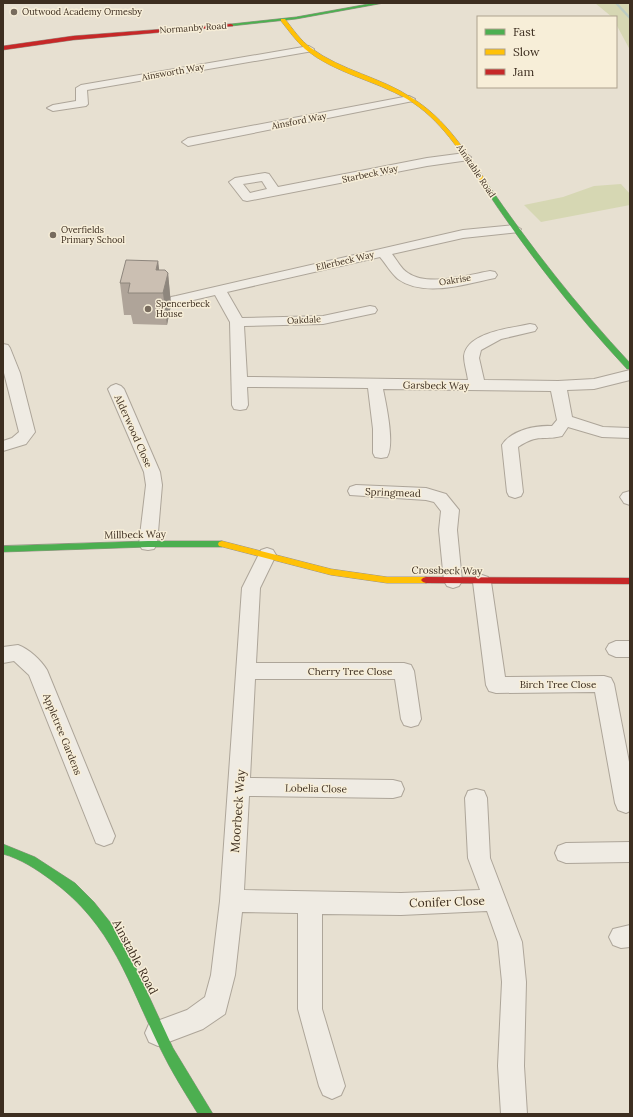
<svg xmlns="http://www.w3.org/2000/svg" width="633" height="1117" viewBox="0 0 633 1117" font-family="Lora,serif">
<rect width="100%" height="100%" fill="#e7e0d1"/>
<g fill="#d6d7b3">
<polygon points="595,3 630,3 630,50 616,24 616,17 612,17"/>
<polygon points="621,184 630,194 630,205 541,222 524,205 563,197 594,186"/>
</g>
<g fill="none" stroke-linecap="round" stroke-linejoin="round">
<polyline stroke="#bcccc2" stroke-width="2.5" points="616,3 630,18"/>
<defs>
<g id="street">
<polygon points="309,46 314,49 313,51 87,90 88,104 86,106 53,111 47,108 53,105 76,101 76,88 81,85"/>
<polygon points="409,96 415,99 413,101 188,146 182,142 188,138"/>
<path d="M465,153L471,157L469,160L427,166L247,201L243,200L229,182L235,178L265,173L269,174L278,187L427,158ZM262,181L267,189L250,193L243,184Z"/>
<path d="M514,225L521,229L519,232L463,238L392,254C397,260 401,269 408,273C428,287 468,275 490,271L495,272L497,275L495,278L490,279C463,285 423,297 398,279C391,273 386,264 380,257L227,292L242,318L323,316L370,306L375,307L377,310L375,313L323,324L244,326L247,377L468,380C467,372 464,364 464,356C467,332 512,328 530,324L535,325L537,328L535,331L501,339L481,350L479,358L484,380L558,381L594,379L630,370V380L594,389L567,390L572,417L603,427L630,428V438L602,437L568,427L562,436C542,441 539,433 518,447L523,492L521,496L515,498L509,496L507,492L502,445C511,430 536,425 552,426L557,420L551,391L383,389C386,404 395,444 387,457L381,458L375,457L373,453V429L368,388L247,387L248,405L246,409L240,410L234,409L232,405L230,322L215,295L176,304L171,303L169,300L171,297L176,296L463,230Z"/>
<polygon points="3,344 8,345 10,348 20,373 35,432 26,444 3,451 3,441 12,438 19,432 3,369"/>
<polygon points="116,384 121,386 124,389 160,472 162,485 157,544 154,549 148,550 142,549 139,544 146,485 144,472 108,389 111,386"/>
<polygon points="356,485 426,488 446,494 459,510 457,530 462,581 459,586 453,588 447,586 444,581 439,530 441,511 434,502 426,500 350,495 348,491 350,487"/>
<polygon points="630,491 630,505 624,503 620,497 623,493"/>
<polygon points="267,548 273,550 276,555 260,588 256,663 404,663 411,665 414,671 421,719 418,725 411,727 404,725 401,719 395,679 255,679 250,778 393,780 401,782 404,789 401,796 393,798 249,796 244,890 401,893 480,890 468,858 465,798 468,791 476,789 484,791 487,798 490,858 522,942 526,982 524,1066 527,1114 501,1114 498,1066 502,982 498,942 487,911 401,915 322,914 322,1009 345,1086 341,1095 332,1099 323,1095 319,1086 298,1009 298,913 242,912 235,975 225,1014 203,1029 158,1046 149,1042 145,1033 149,1024 187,1010 205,997 211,975 220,901 242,588 261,550"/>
<polygon points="482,575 488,577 491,582 505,677 604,676 611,678 614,684 630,767 630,811 626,813 618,810 615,803 595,692 496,693 489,691 486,685 473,582 476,577"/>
<polygon points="616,641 630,641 630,657 616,657 609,654 606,649 609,644"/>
<path d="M18,645C29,649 41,660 47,670L115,836L112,843L104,846L96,843L29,675L14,661L3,663V647Z"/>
<polygon points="630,842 630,862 566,863 558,860 555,853 558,846 566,843"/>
<polygon points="630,925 630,947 621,948 613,945 609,937 613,929"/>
</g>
<g id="fast">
<polygon points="374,3 384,3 296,19 231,26 229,25 231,24 296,17"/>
<path d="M483,183H487C530,246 577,306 630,363V369H627C573,311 525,250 482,184Z"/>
<polygon points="148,541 222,541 226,544 222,547 148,547 3,552 3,546"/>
<path d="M3,844L35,857L75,883L94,902L110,922L135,966L173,1048L213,1114H198C185,1093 171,1071 160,1048C128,983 113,925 51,880C36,869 21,859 3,854Z"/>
</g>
<g id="slow">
<path d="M281,19H285C293,29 300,40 311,48C342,71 381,77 412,98C446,119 466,152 488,184L487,185H483C461,153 441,119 407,99C374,80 334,73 305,49C296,41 289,31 281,21Z"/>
<polygon points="222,541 331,569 387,577 426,577 429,578 431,580 429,582 426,583 387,583 331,575 219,546 218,544 219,542"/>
</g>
<g id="jam">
<polygon points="231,24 233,25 233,26 73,40 3,50 3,46 73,36"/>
<polygon points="426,577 630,578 630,584 426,583 423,582 421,580 423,578"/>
</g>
</defs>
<use href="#street" stroke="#ada599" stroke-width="2"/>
<use href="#fast" stroke="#9c958a" stroke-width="1"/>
<use href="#slow" stroke="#9c958a" stroke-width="1"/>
<use href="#jam" stroke="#9c958a" stroke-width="1"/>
<use href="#street" fill="#efebe3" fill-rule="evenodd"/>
<use href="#fast" fill="#4caf50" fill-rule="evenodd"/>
<use href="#slow" fill="#ffc107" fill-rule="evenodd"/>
<use href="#jam" fill="#c62828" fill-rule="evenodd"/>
</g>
<polygon fill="#afa499" points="158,261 159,270 168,273 171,305 167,325 133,324 131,315 124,315 120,283"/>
<g fill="#8e867d">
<polygon points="158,261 162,292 156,270"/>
<polygon points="168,273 171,305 167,325 163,293"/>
</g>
<polygon fill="#cbbfb2" stroke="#8e867d" points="126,260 158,261 156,270 165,270 168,273 163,293 128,293 130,283 120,283"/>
<g fill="#786c5e" stroke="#f7eed8" stroke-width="1.5">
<circle cx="14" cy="12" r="4"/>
<circle cx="53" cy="235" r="4"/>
<circle cx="148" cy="309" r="4"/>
</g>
<g text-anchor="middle" stroke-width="3" stroke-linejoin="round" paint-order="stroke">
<g font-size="9" fill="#3d2e20" stroke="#f7eed8" text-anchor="start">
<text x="22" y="15">Outwood Academy Ormesby</text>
<text x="61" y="233">Overfields<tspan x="61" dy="10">Primary School</tspan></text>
<text x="156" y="307">Spencerbeck<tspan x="156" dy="10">House</tspan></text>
</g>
<g font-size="9" fill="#3d2e20" stroke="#f7eed8">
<text transform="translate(193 28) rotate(-4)" y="3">Normanby Road</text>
<text transform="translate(173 72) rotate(-10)" y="3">Ainsworth Way</text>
<text transform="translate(299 121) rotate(-11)" y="3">Ainsford Way</text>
<text transform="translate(476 171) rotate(56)" y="3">Ainstable Road</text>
<text transform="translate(370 174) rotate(-12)" y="3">Starbeck Way</text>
<text transform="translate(345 261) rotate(-13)" y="3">Ellerbeck Way</text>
<text transform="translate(455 280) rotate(-9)" y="3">Oakrise</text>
<text transform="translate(304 320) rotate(-3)" y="3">Oakdale</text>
</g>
<g font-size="10" fill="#3d2e20" stroke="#f7eed8">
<text transform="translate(436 385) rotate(1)" y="4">Garsbeck Way</text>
<text transform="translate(134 431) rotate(66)" y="4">Alderwood Close</text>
<text transform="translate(393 492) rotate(2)" y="4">Springmead</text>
<text transform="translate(135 534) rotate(-1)" y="4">Millbeck Way</text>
<text transform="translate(447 570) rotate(1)" y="4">Crossbeck Way</text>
<text x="350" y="675">Cherry Tree Close</text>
<text x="558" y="688">Birch Tree Close</text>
<text transform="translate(63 734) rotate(68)" y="4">Appletree Gardens</text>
<text transform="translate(316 788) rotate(1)" y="4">Lobelia Close</text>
</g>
<g font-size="12" fill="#3d2e20" stroke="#f7eed8">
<text transform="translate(238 811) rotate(-86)" y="4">Moorbeck Way</text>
<text transform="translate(447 902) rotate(-2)" y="4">Conifer Close</text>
<text transform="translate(135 957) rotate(62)" y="4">Ainstable Road</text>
</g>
</g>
<rect width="633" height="1117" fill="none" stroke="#3d2e20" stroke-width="8"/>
<rect x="477" y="16" width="140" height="72" fill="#f7eed8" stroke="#ada18e"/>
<rect x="485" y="29" width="20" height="6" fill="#4caf50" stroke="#ada18e"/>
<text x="513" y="36" font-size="12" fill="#3d2e20">Fast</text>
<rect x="485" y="49" width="20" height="6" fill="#ffc107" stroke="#ada18e"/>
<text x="513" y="56" font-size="12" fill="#3d2e20">Slow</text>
<rect x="485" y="69" width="20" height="6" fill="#c62828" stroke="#ada18e"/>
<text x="513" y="76" font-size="12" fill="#3d2e20">Jam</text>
</svg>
